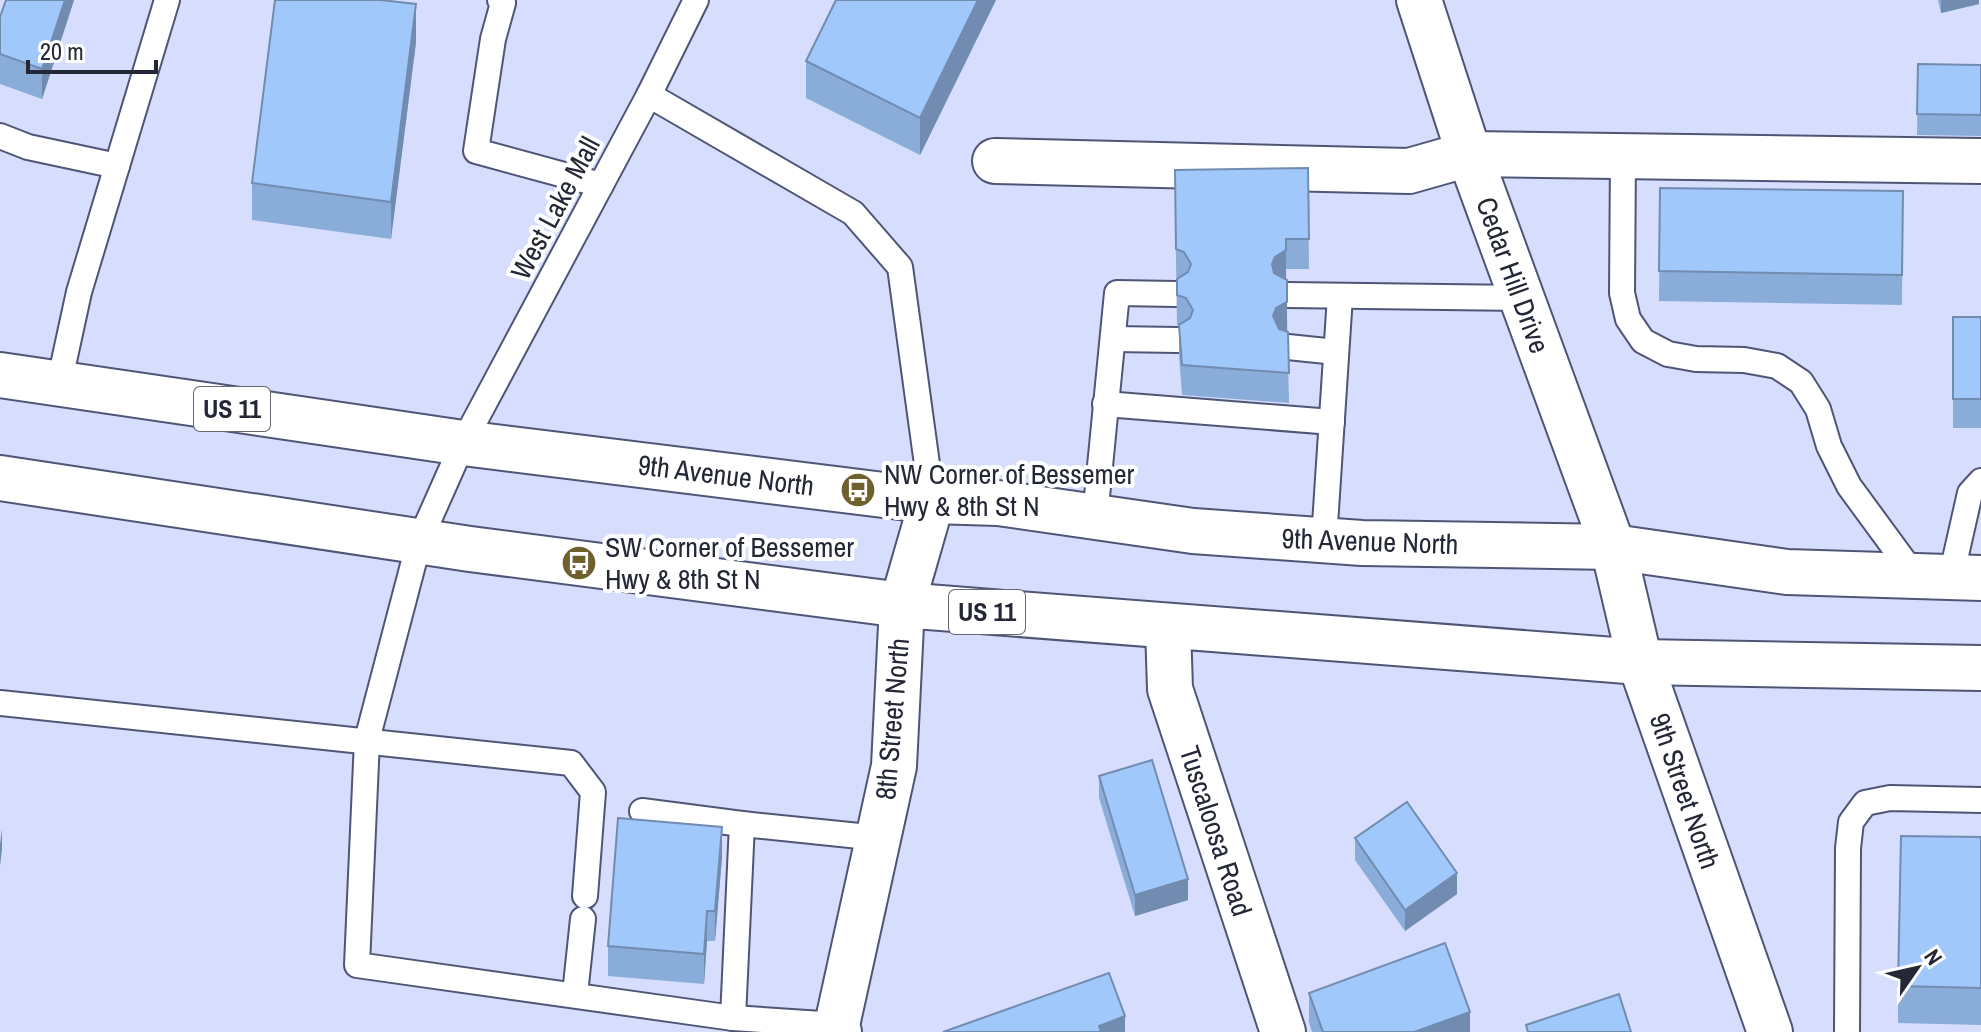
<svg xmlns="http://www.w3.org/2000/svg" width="1981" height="1032" viewBox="0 0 1981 1032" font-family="'Archivo Narrow',sans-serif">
<rect width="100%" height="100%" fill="#d7defd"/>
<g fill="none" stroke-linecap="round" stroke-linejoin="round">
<defs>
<g id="service">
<polyline points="500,0 503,3 493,39 476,151 601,185"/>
<polyline points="696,0 649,95 463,443 419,542 367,740 357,965 733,1018 742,824 879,838"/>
<polyline points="649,95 853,213 900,267 932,501"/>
<polyline points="0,136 28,147 117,166"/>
<polyline points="1623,156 1622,293 1628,319 1643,341 1668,354 1696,359 1744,360 1777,366 1801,382 1818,409 1829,446 1849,486 1915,576"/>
<polyline points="1287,295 1522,298"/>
<polyline points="1113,339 1178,340"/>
<polyline points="1288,347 1336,352"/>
<polyline points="59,384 79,292 167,0"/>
<polyline points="1105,404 1332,422"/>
<polyline points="1095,517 1117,293 1176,294"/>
<polyline points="1324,540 1340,296"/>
<polyline points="1951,577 1970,493 1981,481"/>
<polyline points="0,703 571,763 593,792 585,896"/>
<polyline points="642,811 742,824"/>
<polyline points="575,994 583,919"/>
<polyline points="733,1018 837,1025"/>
<polyline points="1847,1032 1848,848 1851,822 1865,803 1890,798 1981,800"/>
</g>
<g id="minor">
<polyline points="1419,0 1469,154 1613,547"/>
<polyline points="995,161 1409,171 1469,154 1981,161"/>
<polyline points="1168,627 1170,689 1283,1032"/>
<polyline points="839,1032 837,1025 894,766 902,605 932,501"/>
</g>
<polyline id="tertiary" points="1613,547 1640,662 1770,1032"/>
<g id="primary">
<polyline points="0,375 463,443 932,501 998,503 1193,531 1362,543 1613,547 1787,572 1981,578"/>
<polyline points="0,478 470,549 902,605 1640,662 1981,668"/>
</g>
</defs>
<use href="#service" stroke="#4f5576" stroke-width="28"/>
<use href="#minor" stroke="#4f5576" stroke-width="48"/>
<use href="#tertiary" stroke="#4f5576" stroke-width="48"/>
<use href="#primary" stroke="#4f5576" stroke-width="48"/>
<use href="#service" stroke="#fff" stroke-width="24"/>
<use href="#minor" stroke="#fff" stroke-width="44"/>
<use href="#tertiary" stroke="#fff" stroke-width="44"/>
<use href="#primary" stroke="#fff" stroke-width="44"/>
</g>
<g fill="#8aacd8">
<polygon points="74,0 42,99 0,84 0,17"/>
<polygon points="996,0 920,155 806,98 806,61"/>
<polygon points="1938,0 1979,0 1979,4 1941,13"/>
<polygon points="416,42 391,239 252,220 252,183"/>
<polygon points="1918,64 1981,65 1981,136 1917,135"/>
<polygon points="1308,168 1309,269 1286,269 1289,403 1182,395 1179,355 1179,325 1177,325 1175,200"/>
<polygon points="1660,188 1903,191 1902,305 1659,301"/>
<rect x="1953" y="317" width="28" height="111"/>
<polygon points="1099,776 1188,900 1135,916 1099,798"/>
<polygon points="1981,837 1981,1025 1898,1023 1898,986"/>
<polygon points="1355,838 1457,894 1405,931 1355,860"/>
<polygon points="722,857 715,941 707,941 704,984 608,976 608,946"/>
<polygon points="1309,993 1470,1032 1312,1032 1309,1022"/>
</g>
<g fill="#718cb0">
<polygon points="65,0 74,0 42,99 42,69"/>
<polygon points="978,0 996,0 920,155 920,118"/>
<polygon points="1941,0 1979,0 1979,4 1941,13"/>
<polygon points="416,4 416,42 391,239 391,202"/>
<polygon points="1286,250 1286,280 1275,287 1272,264 1275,257"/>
<polygon points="1287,302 1287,332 1276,338 1273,316 1276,308"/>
<polygon points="722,827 722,857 715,941 715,911"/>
<polygon points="2,829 2,850 0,866 0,844"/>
<polygon points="1457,873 1457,894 1405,931 1405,910"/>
<polygon points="1188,879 1188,900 1135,916 1135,895"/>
<polygon points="707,911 707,941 704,984 704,954"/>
<polygon points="1470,1012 1470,1032 1414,1032"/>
<polygon points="1125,1016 1125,1032 1099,1032 1099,1026"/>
</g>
<g fill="#a1c8fb" stroke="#718cb0" stroke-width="2">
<polygon points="6,0 65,0 42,69 0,54 0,17"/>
<polygon points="275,0 381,0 416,4 391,202 252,183"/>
<polygon points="836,0 978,0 920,118 806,61"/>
<polygon points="1918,64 1981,65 1981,115 1917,114"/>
<polygon points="1308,168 1309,239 1286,239 1286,250 1275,257 1272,264 1274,273 1287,280 1287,302 1276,308 1273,316 1279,329 1288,332 1289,373 1182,365 1179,325 1190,318 1193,310 1186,298 1177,295 1177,279 1188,272 1191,264 1184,252 1176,249 1175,170"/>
<polygon points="1660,188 1903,191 1902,275 1659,271"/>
<rect x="1953" y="317" width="28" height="82"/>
<polygon points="1152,760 1188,879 1135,895 1099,776"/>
<polygon points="1407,802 1457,873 1405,910 1355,838"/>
<polygon points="618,818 722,827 715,911 707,911 704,954 608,946"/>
<polygon points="1901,836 1981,837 1981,988 1898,986"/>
<polygon points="1445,943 1470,1012 1414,1032 1323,1032 1309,993"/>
<polygon points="1109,973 1125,1016 1099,1026 1101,1032 943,1032"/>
<polygon points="1619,994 1631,1032 1528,1032 1526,1025"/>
</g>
<defs>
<symbol id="bus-disc" viewBox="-11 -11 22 22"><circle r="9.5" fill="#6e612e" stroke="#fff"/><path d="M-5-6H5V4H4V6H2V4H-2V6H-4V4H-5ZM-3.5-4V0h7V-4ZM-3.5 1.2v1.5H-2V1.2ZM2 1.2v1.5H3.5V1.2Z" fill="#fff"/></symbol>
</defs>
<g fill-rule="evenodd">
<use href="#bus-disc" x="838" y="470" width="40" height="40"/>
<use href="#bus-disc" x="559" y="543" width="40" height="40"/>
</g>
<g text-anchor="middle" stroke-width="8" stroke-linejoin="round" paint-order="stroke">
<g fill="#fff" stroke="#666872" stroke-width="2">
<rect x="194" y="387" width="76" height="44" rx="6"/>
<rect x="949" y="590" width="76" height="44" rx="6"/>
</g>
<g font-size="26" font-weight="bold" fill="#242736">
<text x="232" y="418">US 11</text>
<text x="987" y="621">US 11</text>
</g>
<g font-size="28" fill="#242736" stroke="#fff">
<text transform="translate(555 208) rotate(-62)" y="10">West Lake Mall</text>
<text transform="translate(1513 275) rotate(70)" y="10">Cedar Hill Drive</text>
<text transform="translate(726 475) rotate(7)" y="10">9th Avenue North</text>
<text transform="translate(1370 541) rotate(2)" y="10">9th Avenue North</text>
<text transform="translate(892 719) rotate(-85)" y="10">8th Street North</text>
<text transform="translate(1685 791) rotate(71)" y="10">9th Street North</text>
<text transform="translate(1216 831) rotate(72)" y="10">Tuscaloosa Road</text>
</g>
<g font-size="28" fill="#242736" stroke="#fff" text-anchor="start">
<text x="884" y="484">NW Corner of Bessemer<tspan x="884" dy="32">Hwy &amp; 8th St N</tspan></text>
<text x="605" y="557">SW Corner of Bessemer<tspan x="605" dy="32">Hwy &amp; 8th St N</tspan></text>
</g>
</g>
<g transform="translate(1917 968) rotate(56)" stroke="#ffffff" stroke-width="6" paint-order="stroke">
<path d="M0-6L14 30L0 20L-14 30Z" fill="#242736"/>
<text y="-12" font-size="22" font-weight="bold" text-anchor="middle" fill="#242736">N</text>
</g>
<path d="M28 60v12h128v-12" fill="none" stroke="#242736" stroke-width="4"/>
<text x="40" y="60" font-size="24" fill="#242736" stroke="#ffffff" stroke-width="6" paint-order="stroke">20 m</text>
</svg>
